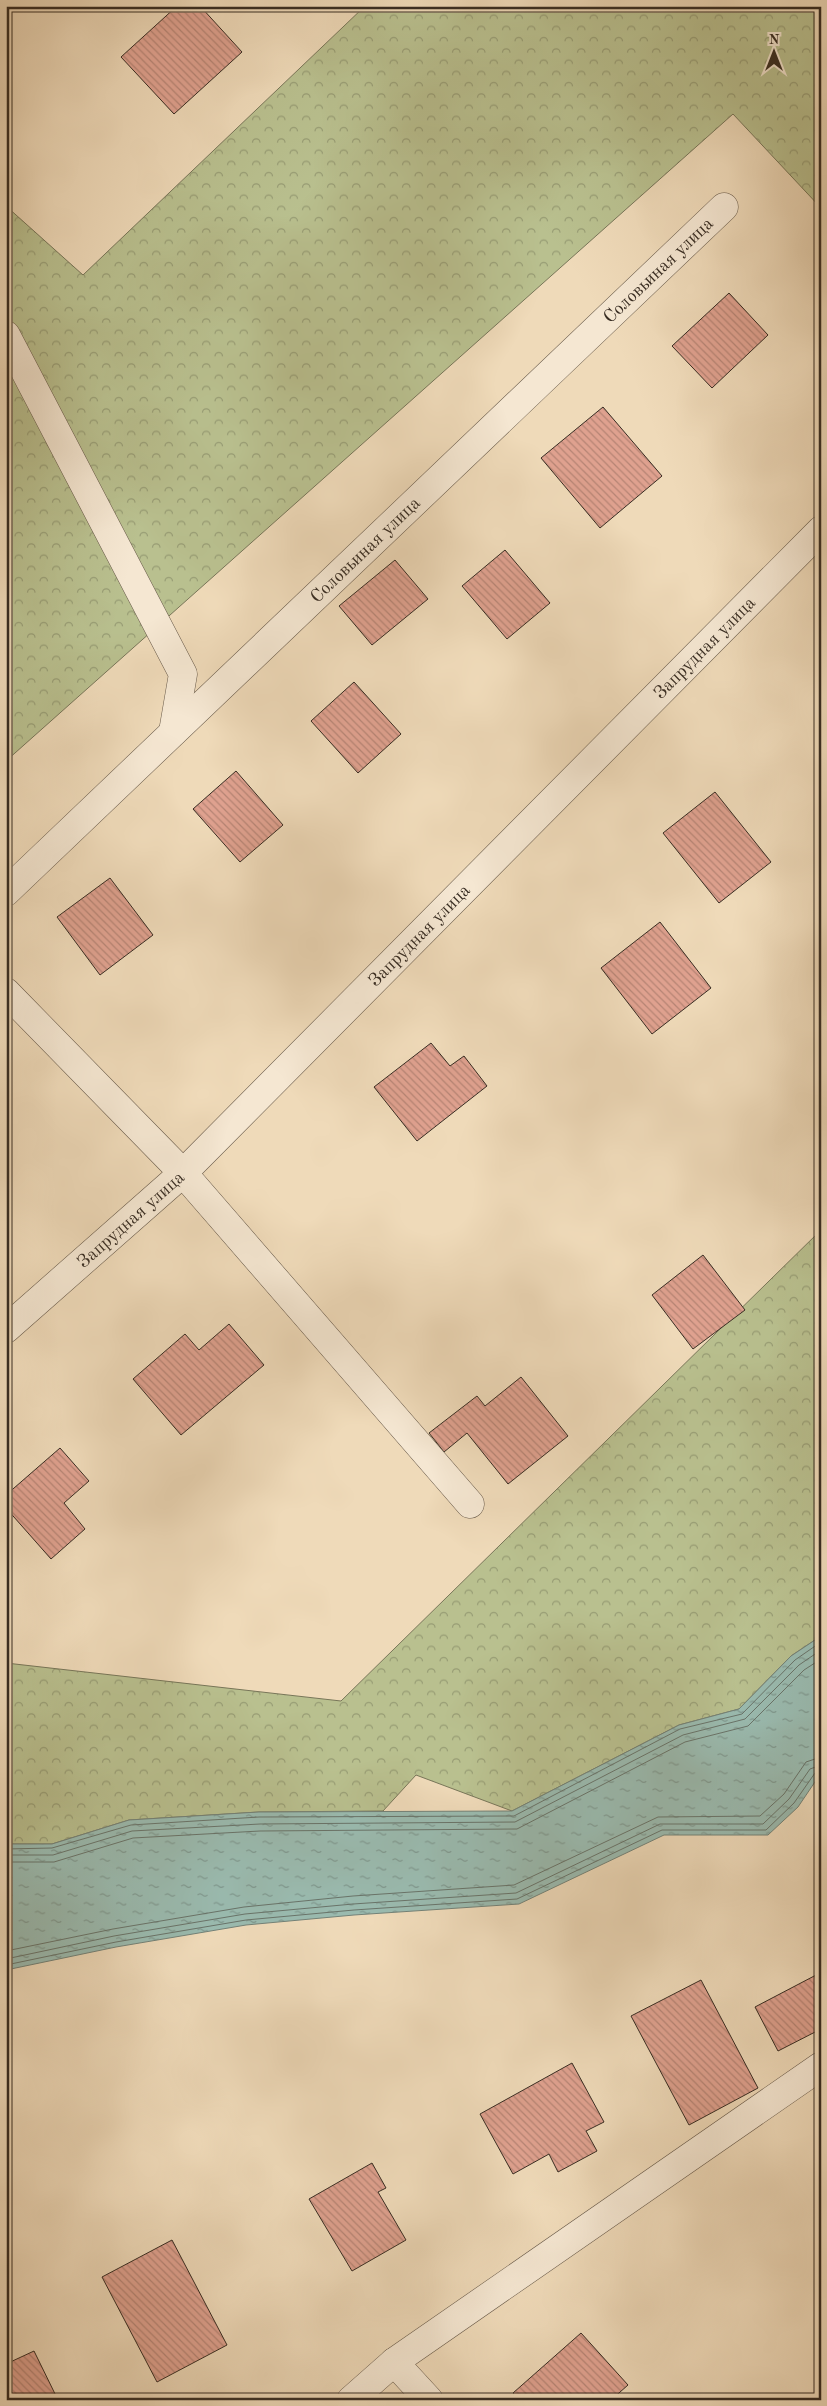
<svg xmlns="http://www.w3.org/2000/svg" width="827" height="2406" viewBox="0 0 827 2406" font-family="'Old Standard TT',serif">
<defs>
<pattern id="forest-crowns" width="20" height="18" patternUnits="userSpaceOnUse" patternTransform="scale(1.25)"><rect width="20" height="18" fill="#b9c08f"/><path d="M2 6a3 3 0 1 1 6 0M12 15a3 3 0 1 1 6 0" fill="none" stroke="#979c74"/></pattern>
<pattern id="water-ripples" width="26" height="14" patternUnits="userSpaceOnUse" patternTransform="scale(1.25)"><rect width="26" height="14" fill="#9abbb0"/><path d="M2 4q2-2 4 0t4 0M15 11q2-2 4 0t4 0" fill="none" stroke="#7f988f"/></pattern>
<pattern id="building-back-hatch" width="6" height="6" patternUnits="userSpaceOnUse" patternTransform="scale(1.25)"><rect width="6" height="6" fill="#dfa18f"/><path d="M-1 5l2 2M0 0l6 6M5-1l2 2" fill="none" stroke="#b68474"/></pattern>
</defs>
<rect width="100%" height="100%" fill="#efdab9"/>
<filter id="stains"><feTurbulence type="fractalNoise" baseFrequency=".004" numOctaves="4"/><feColorMatrix values="0 0 0 0 .2 0 0 0 0 .09 0 0 0 0 .02 0 0 0 .5 -.17"/></filter>
<radialGradient id="worn" r=".72"><stop offset=".6" stop-color="#630" stop-opacity="0"/><stop offset="1" stop-color="#630" stop-opacity=".3"/></radialGradient>
<g fill="url(#forest-crowns)" stroke="#787659">
<polygon points="365,6 821,6 821,208 733,114 6,761 6,206 83,275"/>
<polygon points="821,1230 821,1636 791,1656 739,1709 679,1725 512,1811 416,1775 383,1811 259,1812 129,1820 52,1844 6,1844 6,1663 341,1701"/>
</g>
<polygon fill="url(#water-ripples)" stroke="#738278" points="821,1636 821,1773 798,1807 768,1835 664,1835 519,1904 354,1915 246,1925 116,1947 6,1970 6,1844 52,1844 129,1820 259,1812 512,1811 679,1725 739,1709 791,1656"/>
<g fill="none" stroke-linecap="round" stroke-linejoin="round">
<g stroke="#69746a" stroke-width="1">
<polyline points="6,1849 52,1848 131,1825 259,1817 514,1816 680,1729 742,1714 795,1660 821,1642"/>
<polyline points="6,1855 53,1855 132,1831 260,1824 515,1822 683,1735 745,1719 799,1665 821,1650"/>
<polyline points="6,1862 54,1862 133,1838 260,1831 517,1829 685,1742 748,1726 804,1670 821,1659"/>
<polyline points="6,1951 113,1929 244,1907 353,1896 514,1885 658,1817 760,1816 784,1794 806,1762 821,1757"/>
<polyline points="6,1959 114,1936 245,1914 353,1904 516,1893 660,1824 763,1824 789,1799 810,1769 821,1765"/>
<polyline points="6,1965 116,1942 246,1920 354,1910 517,1899 662,1830 766,1830 794,1803 815,1773 821,1771"/>
</g>
</g>
<g fill="url(#building-back-hatch)" stroke="#382d23">
<polygon points="177,6 200,6 242,52 174,114 121,57"/>
<polygon points="729,293 768,335 712,388 672,346"/>
<polygon points="603,407 662,476 600,528 541,458"/>
<polygon points="505,550 550,603 507,639 462,586"/>
<polygon points="395,560 428,599 372,645 339,606"/>
<polygon points="354,682 401,734 358,773 311,721"/>
<polygon points="236,771 283,825 240,862 193,809"/>
<polygon points="715,792 771,862 719,903 663,833"/>
<polygon points="110,878 153,935 100,975 57,917"/>
<polygon points="660,922 711,988 652,1034 601,968"/>
<polygon points="431,1043 450,1066 464,1056 487,1086 417,1141 374,1087"/>
<polygon points="703,1255 745,1310 693,1349 652,1295"/>
<polygon points="229,1324 264,1365 181,1435 133,1379 185,1334 199,1350"/>
<polygon points="521,1377 568,1436 508,1484 467,1433 444,1452 429,1433 477,1396 485,1406"/>
<polygon points="60,1448 89,1481 64,1503 85,1529 51,1559 6,1508 6,1495"/>
<polygon points="818,1974 821,1978 821,2029 778,2051 755,2007"/>
<polygon points="701,1980 758,2088 689,2125 631,2016"/>
<polygon points="572,2063 604,2122 586,2131 597,2151 558,2172 549,2154 513,2174 480,2114"/>
<polygon points="372,2163 386,2188 378,2192 406,2240 352,2271 309,2199"/>
<polygon points="172,2240 227,2345 157,2382 102,2277"/>
<polygon points="581,2333 628,2385 611,2400 519,2400 513,2393"/>
<polygon points="34,2351 58,2400 6,2400 6,2364"/>
</g>
<g fill="none" stroke-linecap="round" stroke-linejoin="round">
<defs>
<g id="minor">
<polyline points="6,335 183,674 173,732"/>
<path id="s1" d="M6,892L724,207"/>
<polyline points="6,992 183,1173 470,1504"/>
<path id="s2" d="M6,1329L183,1173L821,530"/>
<polyline points="394,2362 429,2400"/>
<polyline points="351,2400 394,2362 821,2066"/>
</g>
</defs>
<use href="#minor" stroke="#665848" stroke-width="29"/>
<use href="#minor" stroke="#f5e7d2" stroke-width="28"/>
</g>
<g text-anchor="middle" stroke-width="4" stroke-linejoin="round" paint-order="stroke">
<g font-size="18" fill="#382d23" stroke="#f5e7d2">
<text dy="6" stroke="none"><textPath href="#s1" startOffset="901">Соловьиная улица</textPath></text>
<text dy="6" stroke="none"><textPath href="#s1" startOffset="496">Соловьиная улица</textPath></text>
<text dy="6" stroke="none"><textPath href="#s2" startOffset="976">Запрудная улица</textPath></text>
<text dy="6" stroke="none"><textPath href="#s2" startOffset="571">Запрудная улица</textPath></text>
<text dy="6" stroke="none"><textPath href="#s2" startOffset="166">Запрудная улица</textPath></text>
</g>
</g>
<rect width="827" height="2406" fill="none" stroke="#efdab9" stroke-width="25"/>
<rect x="8" y="8" width="812" height="2391" fill="none" stroke="#382d23" stroke-width="2.5"/>
<rect x="12" y="12" width="802" height="2381" fill="none" stroke="#382d23"/>
<g transform="translate(774 52)" stroke="#f5e7d2" stroke-width="4" paint-order="stroke">
<path d="M0-4L9 19L0 12L-9 19Z" fill="#382d23"/>
<text y="-8" font-size="14" font-weight="bold" text-anchor="middle" fill="#382d23">N</text>
</g>
<rect width="100%" height="100%" filter="url(#stains)"/>
<rect width="100%" height="100%" fill="url(#worn)"/>
</svg>
